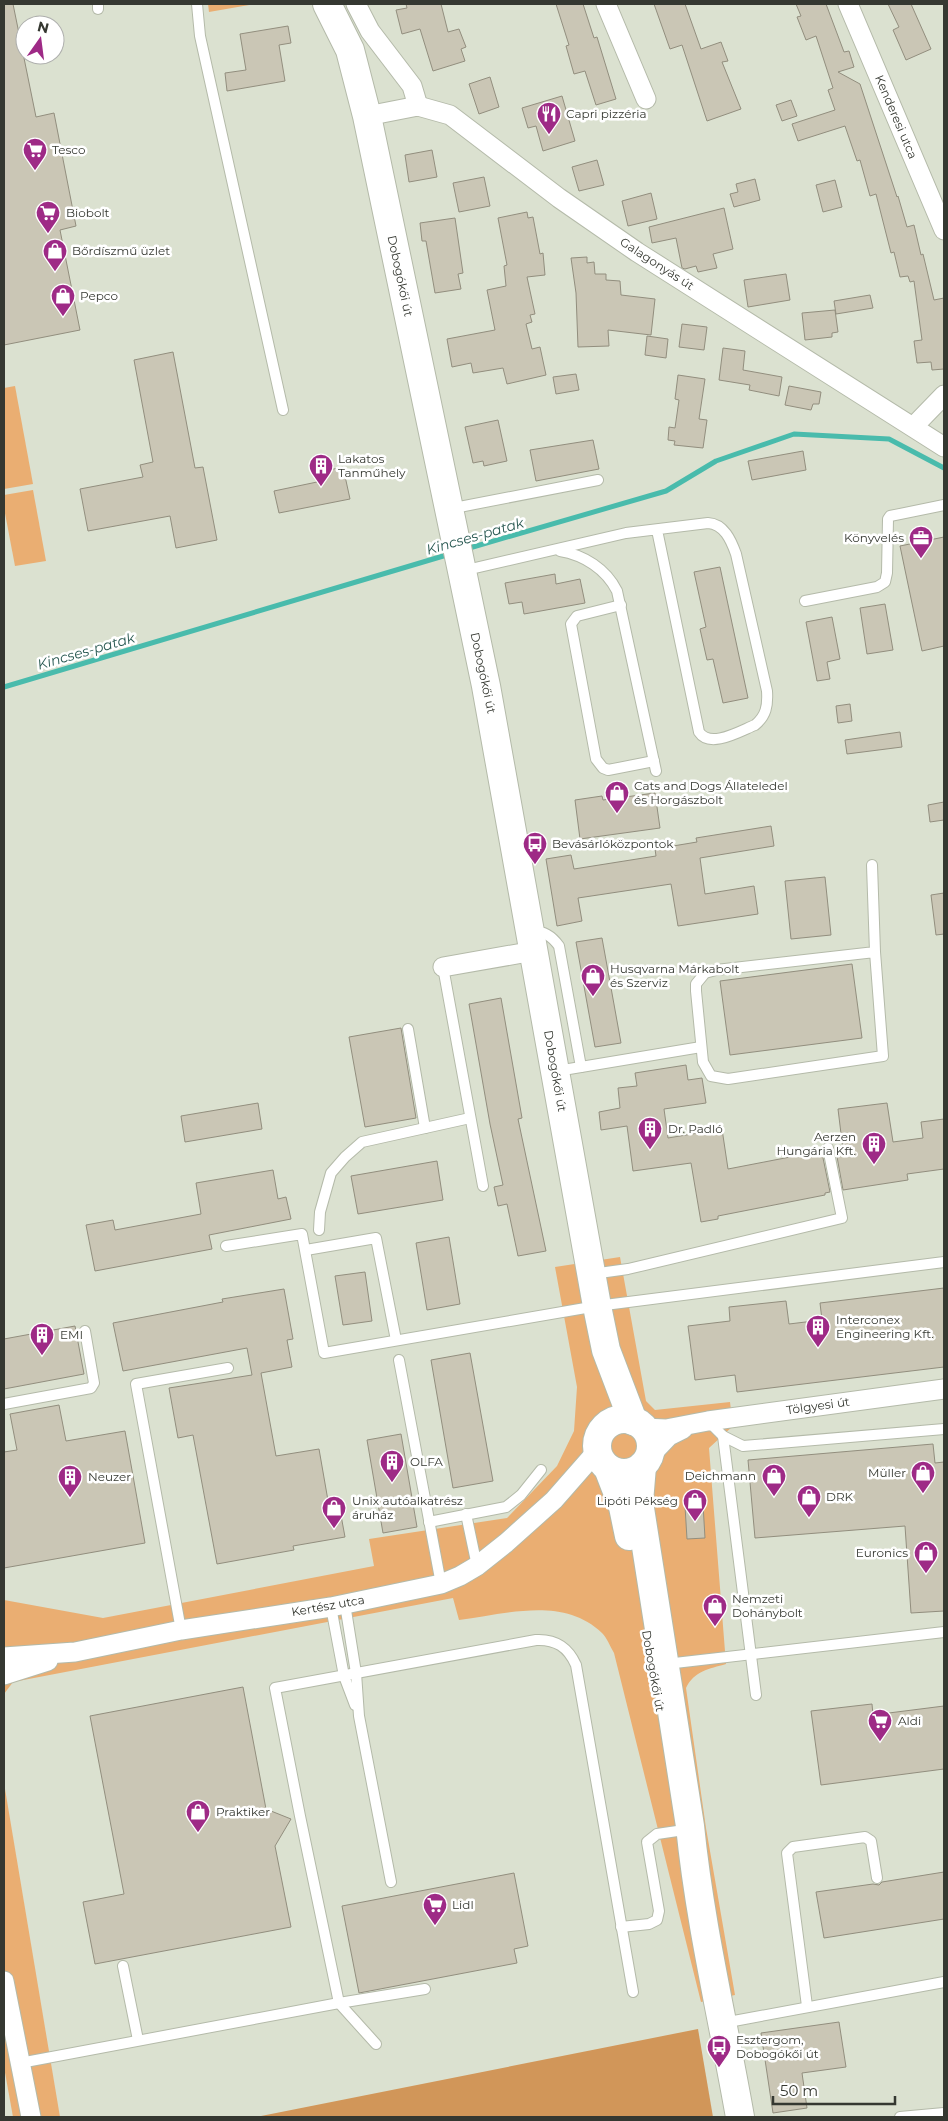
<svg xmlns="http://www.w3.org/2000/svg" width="948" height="2121" viewBox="0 0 948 2121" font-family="Montserrat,sans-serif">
<rect width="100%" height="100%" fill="#dbe1d0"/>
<g fill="#eaae72">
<polygon points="208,4 255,4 209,12"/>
<polygon points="15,386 33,484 4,489 4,388"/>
<polygon points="33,490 46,561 15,566 4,508 4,495"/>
<path d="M620,1257L646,1401L655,1410L730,1402L733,1426L709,1448L726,1664C709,1669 694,1671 686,1688L706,1828L735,1995L701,2002L614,1653C610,1646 607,1638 602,1633C563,1596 507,1614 459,1620L453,1598L13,1682L4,1694V1600L103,1618L374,1566L369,1539L507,1518L557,1466L574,1431L577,1387L555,1267Z"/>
<polygon points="4,1783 60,2117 13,2117 4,2067"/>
</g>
<polygon fill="#d19659" points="698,2029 713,2117 256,2117"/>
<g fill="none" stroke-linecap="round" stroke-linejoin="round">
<g stroke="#49bbac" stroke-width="5">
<polyline points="466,549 666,491 716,461 794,434 889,439 944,468"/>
<polyline points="4,687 450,554"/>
</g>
</g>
<g fill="#cac6b5" stroke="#928e7e">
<polygon points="4,4 13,4 36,117 54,113 76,226 60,230 80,330 4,345"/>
<polygon points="406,4 441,4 448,32 459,29 466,47 461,49 465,61 433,71 420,29 402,34 396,10 407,8"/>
<polygon points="556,4 583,4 594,38 597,37 616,99 596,105 585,71 574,74 566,46 569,45"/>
<polygon points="654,4 685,4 701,49 721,42 728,61 722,62 741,109 707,121 682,45 670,49"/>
<polygon points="796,4 826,4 844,52 849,51 854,67 838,72 860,84 897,197 898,196 907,227 914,225 921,255 923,254 934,300 944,298 944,369 932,370 931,362 917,363 914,341 922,340 914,281 910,282 908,276 900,277 894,252 891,253 876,194 870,196 860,160 857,161 845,126 798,141 792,124 835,110 828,90 833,88 816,36 806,40 797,17 801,16"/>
<polygon points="888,4 911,4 931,49 906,60 893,30 899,27"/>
<polygon points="288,26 291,43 279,45 285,81 227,91 225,73 246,70 240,34"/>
<polygon points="490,77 499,107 479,114 469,84"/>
<polygon points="562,96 575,141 543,151 536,126 528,128 522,108"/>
<polygon points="791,100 797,116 782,121 776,105"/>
<polygon points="432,150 437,177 409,182 405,155"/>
<polygon points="597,160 604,185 579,191 572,167"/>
<polygon points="484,177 490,206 459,212 453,183"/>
<polygon points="755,179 760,200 734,207 730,194 738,192 736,184"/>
<polygon points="835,180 842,207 823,212 816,185"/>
<polygon points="651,193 657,219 628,226 622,201"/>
<polygon points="724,208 733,249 713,254 717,268 698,272 696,266 685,269 682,268 676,238 652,243 649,227"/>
<polygon points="527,212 528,218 533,217 540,254 543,253 545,275 527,277 535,314 530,315 532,322 526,324 532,349 540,347 546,375 507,384 503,368 473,373 471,363 452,367 447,339 495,330 487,290 506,286 504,266 507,265 498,218"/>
<polygon points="455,218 463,273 458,274 461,289 435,293 426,241 422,241 420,223"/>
<polygon points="587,257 587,263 594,262 595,274 606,274 606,280 620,281 621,295 655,299 651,335 608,330 609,346 578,347 576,293 571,258"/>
<polygon points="786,274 790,300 748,307 744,280"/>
<polygon points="870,295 873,308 836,314 834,301"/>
<polygon points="835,310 838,332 832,333 832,337 805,340 802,313"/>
<polygon points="682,324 707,327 704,350 679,347"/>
<polygon points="647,336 668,339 666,358 645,355"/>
<polygon points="723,348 745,351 743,370 782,377 779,396 749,390 750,385 719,380"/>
<polygon points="173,352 195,468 203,467 217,540 176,548 170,516 88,531 80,489 143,477 140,465 153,462 134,360"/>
<polygon points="576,374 579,390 556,394 553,377"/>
<polygon points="678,375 705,379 699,419 707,420 703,448 674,445 675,441 668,440 669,427 675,428 679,400 675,399"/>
<polygon points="789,386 821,392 819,404 813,404 811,410 785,405"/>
<polygon points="498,420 507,461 484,466 483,461 473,463 465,427"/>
<polygon points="593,440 599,469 536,481 530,450"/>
<polygon points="803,451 806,470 752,480 748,461"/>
<polygon points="343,467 350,499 279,513 274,491 317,482 315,473"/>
<polygon points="944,537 944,646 922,651 900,546"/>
<polygon points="720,567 748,698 723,703 713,659 707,660 700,629 706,627 694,572"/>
<polygon points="555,574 556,584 580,579 585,603 524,614 522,602 509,604 505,583"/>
<polygon points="885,604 893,650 867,654 860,608"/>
<polygon points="832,617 840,659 827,662 830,679 817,681 806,622"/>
<polygon points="850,704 852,721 838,723 836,706"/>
<polygon points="900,732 902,747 847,754 845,740"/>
<polygon points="655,793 660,828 580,839 575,800 602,796 603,800"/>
<polygon points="944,802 944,820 930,822 928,805"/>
<polygon points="771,826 774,846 700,858 705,894 754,886 758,914 678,926 671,884 578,898 582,921 557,926 546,859 571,855 574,869 656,856 655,849 697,842 696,838"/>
<polygon points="825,877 831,935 791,939 785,881"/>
<polygon points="944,893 944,934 936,935 931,895"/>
<polygon points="602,938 621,1043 595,1047 576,942"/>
<polygon points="852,964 862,1038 730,1055 720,981"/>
<polygon points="501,998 522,1118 518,1119 546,1251 518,1256 507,1204 498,1206 494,1187 503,1185 490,1124 469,1004"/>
<polygon points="401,1028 416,1118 365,1127 349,1037"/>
<polygon points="686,1065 688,1080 702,1078 706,1103 664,1109 668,1138 722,1129 728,1169 816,1152 817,1153 822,1153 830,1192 825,1193 825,1195 718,1216 718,1219 701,1222 691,1163 633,1171 627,1126 601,1130 599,1112 620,1108 618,1088 637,1086 635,1073"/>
<polygon points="258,1103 262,1129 185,1142 181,1116"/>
<polygon points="887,1103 893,1142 923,1138 921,1122 944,1119 944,1169 907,1174 908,1180 843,1190 836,1151 843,1150 838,1109"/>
<polygon points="437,1161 443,1200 358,1214 351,1176"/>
<polygon points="273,1170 278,1199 286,1197 291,1219 209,1235 212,1249 95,1271 86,1225 113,1220 115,1230 201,1214 196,1183"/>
<polygon points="449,1237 460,1304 427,1310 416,1243"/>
<polygon points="365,1272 372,1321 343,1325 335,1276"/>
<polygon points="944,1288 944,1367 737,1392 735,1375 695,1380 688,1326 730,1321 729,1307 786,1301 789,1324 822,1320 820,1303"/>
<polygon points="284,1289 293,1339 287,1340 292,1367 261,1373 276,1456 319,1449 330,1512 340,1510 345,1537 293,1546 294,1550 217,1564 193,1435 178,1438 169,1388 252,1375 247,1348 123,1371 113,1323 223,1302 222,1299"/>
<polygon points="75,1326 84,1374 4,1389 4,1339"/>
<polygon points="470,1353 493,1481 453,1488 431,1360"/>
<polygon points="59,1405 66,1441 125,1431 145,1543 4,1568 4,1452 17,1450 10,1414"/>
<polygon points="401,1434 417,1527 383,1533 367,1440"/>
<polygon points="933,1444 935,1463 944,1462 944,1611 911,1613 905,1526 755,1538 748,1460"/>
<polygon points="703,1504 705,1538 687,1539 685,1506"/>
<polygon points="243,1687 266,1809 291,1819 275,1846 291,1927 95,1964 83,1902 124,1894 90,1716"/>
<polygon points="872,1704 873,1715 944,1706 944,1769 821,1785 811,1711"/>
<polygon points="944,1872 944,1919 824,1938 816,1892 873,1884 879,1885 882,1882"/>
<polygon points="514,1873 528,1946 514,1949 517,1963 359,1993 342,1906"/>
<polygon points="839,2022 846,2067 802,2073 807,2108 773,2113 761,2033"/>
</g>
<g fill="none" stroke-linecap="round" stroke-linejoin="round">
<defs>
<g id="service">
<polyline points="98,4 98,9"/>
<polyline points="197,4 200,36 283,410"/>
<polyline points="449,509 598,480"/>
<path d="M560,551C584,555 606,569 617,591L656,771"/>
<path d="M462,571L626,533L708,523C724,524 731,540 736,554L767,691C768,706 766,716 755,725C740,731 710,749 699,732L657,530"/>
<polyline points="805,601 877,587 885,582 887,573 888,519 890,516 944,505"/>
<polyline points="621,605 577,616 571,624 596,759 603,768 608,770 654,761"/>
<polyline points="872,865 875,952 883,1056 728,1079 711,1076 703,1062 696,991 696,984 705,973 716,970 875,952"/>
<path d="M531,930C544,932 551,935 559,946L581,1067"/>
<polyline points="443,967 483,1186"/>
<polyline points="408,1029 425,1128"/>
<polyline points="557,1071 701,1047"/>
<polyline points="319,1230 320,1212 331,1173 345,1157 362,1142 470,1118"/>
<polyline points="226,1246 302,1234 324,1353 597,1306 944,1262"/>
<polyline points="306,1250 376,1238 396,1340"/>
<polyline points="592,1274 628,1269 842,1218 828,1148"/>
<polyline points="399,1360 441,1584"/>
<polyline points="4,1404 91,1388 94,1383 85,1331"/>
<polyline points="708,1421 723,1436 743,1446 944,1429"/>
<polyline points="723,1436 756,1695"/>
<polyline points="466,1514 477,1566"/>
<polyline points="429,1522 506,1507 521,1495 541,1470"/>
<polyline points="345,1604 356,1673 359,1716 391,1882"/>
<polyline points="331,1607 344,1676 355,1705"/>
<polyline points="181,1630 136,1384 228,1368"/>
<polyline points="666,1664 944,1632"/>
<polyline points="621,1927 649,1924 657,1920 659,1911 647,1842 657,1834 684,1830"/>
<polyline points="123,1966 138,2040"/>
<polyline points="339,2003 425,1989"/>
<polyline points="339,2003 376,2044"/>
<polyline points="807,2006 787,1853 793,1847 865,1837 871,1841 877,1878"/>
<polyline points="723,2023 944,1982"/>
<path d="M20,2063L339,2003L300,1816L275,1688L536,1640C556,1639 568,1647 576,1665L633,1992"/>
<polyline points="900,2117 944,2113"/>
</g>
<g id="minor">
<polyline points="356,4 370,31 412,86 418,106"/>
<polyline points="606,4 646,99"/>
<polyline points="848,4 944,230"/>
<polyline points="367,116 418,106 450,115 559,198 637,252 944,447"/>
<polyline points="914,426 944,395"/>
<polyline points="443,967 534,951"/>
<polyline points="643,1428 666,1429 708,1421 944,1389"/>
<polyline points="648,1458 669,1436 683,1429"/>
<polyline points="4,1657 75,1652 181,1630 331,1607 441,1584 460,1576 477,1566 506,1543 554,1500 597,1451"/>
<polyline points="4,1675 48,1661"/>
<polyline points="4,1981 31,2117"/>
</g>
<g id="secondary">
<polyline points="327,4 350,50 367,116 486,686 597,1306 606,1350 633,1421"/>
<circle cx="624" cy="1446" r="27"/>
<path d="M642,1466L639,1502L690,1826C700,1925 723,2020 740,2117"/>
<polyline points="608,1468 623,1507 629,1536"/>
</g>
</defs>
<use href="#service" stroke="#b4baa9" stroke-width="12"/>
<use href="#minor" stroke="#b4baa9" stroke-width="21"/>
<use href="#secondary" stroke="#b4baa9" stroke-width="30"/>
<use href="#service" stroke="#fff" stroke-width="10"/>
<use href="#minor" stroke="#fff" stroke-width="19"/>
<use href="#secondary" stroke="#fff" stroke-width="28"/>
</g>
<defs>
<symbol id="restaurant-pin" viewBox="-11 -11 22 30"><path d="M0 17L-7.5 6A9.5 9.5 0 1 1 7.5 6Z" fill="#9e2a86" stroke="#fff"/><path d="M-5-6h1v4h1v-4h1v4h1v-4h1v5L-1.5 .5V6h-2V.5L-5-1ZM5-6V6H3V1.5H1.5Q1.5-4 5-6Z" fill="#fff"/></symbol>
<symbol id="supermarket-pin" viewBox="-11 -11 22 30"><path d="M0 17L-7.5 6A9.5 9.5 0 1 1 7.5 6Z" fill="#9e2a86" stroke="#fff"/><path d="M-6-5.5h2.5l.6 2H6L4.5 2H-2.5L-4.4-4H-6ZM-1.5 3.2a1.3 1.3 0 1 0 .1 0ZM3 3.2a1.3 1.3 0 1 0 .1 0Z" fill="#fff"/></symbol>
<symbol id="shop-pin" viewBox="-11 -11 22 30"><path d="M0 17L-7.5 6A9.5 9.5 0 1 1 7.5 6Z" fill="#9e2a86" stroke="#fff"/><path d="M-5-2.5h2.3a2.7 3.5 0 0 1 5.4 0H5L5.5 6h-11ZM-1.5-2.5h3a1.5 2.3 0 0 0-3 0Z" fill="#fff"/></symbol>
<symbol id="building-pin" viewBox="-11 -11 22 30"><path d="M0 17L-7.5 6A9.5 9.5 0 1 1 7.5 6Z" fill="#9e2a86" stroke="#fff"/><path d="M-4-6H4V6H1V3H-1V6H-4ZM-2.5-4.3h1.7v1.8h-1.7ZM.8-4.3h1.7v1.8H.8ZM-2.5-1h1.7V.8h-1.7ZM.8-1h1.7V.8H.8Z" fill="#fff"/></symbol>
<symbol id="office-pin" viewBox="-11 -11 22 30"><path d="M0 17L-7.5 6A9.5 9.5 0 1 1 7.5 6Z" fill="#9e2a86" stroke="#fff"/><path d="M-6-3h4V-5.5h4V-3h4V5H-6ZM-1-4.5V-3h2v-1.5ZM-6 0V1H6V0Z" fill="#fff"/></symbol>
<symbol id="bus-pin" viewBox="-11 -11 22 30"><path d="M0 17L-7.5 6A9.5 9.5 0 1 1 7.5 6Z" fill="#9e2a86" stroke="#fff"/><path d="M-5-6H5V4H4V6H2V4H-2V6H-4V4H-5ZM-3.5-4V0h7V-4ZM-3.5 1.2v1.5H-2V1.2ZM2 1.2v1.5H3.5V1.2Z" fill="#fff"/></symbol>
</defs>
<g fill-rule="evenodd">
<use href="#restaurant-pin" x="535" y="100" width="28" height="38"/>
<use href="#supermarket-pin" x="21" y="136" width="28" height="38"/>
<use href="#supermarket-pin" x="34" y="199" width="28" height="38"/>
<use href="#shop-pin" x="41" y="237" width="28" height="38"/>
<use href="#shop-pin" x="49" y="282" width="28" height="38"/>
<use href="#building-pin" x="307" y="452" width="28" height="38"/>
<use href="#office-pin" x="907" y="524" width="28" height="38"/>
<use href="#shop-pin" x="603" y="779" width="28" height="38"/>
<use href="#bus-pin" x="521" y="830" width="28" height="38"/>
<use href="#shop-pin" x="579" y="962" width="28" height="38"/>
<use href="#building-pin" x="636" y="1115" width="28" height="38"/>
<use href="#building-pin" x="860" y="1130" width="28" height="38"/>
<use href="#building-pin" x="804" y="1313" width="28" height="38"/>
<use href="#building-pin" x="28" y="1321" width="28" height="38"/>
<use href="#building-pin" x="378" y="1448" width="28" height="38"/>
<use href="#shop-pin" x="909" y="1459" width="28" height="38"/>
<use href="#shop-pin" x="760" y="1462" width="28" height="38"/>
<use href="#building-pin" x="56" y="1463" width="28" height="38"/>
<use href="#shop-pin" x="795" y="1483" width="28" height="38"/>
<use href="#shop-pin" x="681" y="1487" width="28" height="38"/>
<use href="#shop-pin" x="320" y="1494" width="28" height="38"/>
<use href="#shop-pin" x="912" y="1539" width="28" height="38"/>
<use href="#shop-pin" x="701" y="1592" width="28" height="38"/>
<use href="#supermarket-pin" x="866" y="1707" width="28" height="38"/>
<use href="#shop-pin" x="184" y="1798" width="28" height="38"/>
<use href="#supermarket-pin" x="421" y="1891" width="28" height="38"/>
<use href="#bus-pin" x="705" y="2033" width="28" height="38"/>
</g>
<g text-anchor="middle" stroke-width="5" stroke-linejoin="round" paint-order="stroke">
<g font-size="12" fill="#353831" stroke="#fff" text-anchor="start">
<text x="566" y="118">Capri pizzéria</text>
<text x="52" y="154">Tesco</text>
<text x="66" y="217">Biobolt</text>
<text x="72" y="255">Bőrdíszmű üzlet</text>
<text x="80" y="300">Pepco</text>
<text x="338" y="463">Lakatos<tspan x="338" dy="14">Tanműhely</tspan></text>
<text x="904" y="542" text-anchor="end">Könyvelés</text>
<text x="634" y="790">Cats and Dogs Állateledel<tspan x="634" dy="14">és Horgászbolt</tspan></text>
<text x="552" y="848">Bevásárlóközpontok</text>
<text x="610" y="973">Husqvarna Márkabolt<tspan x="610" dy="14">és Szerviz</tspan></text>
<text x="668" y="1133">Dr. Padló</text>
<text x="856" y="1141" text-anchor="end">Aerzen<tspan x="856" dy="14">Hungária Kft.</tspan></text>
<text x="836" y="1324">Interconex<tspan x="836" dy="14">Engineering Kft.</tspan></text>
<text x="60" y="1339">EMI</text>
<text x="410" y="1466">OLFA</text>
<text x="906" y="1477" text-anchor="end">Müller</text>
<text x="756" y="1480" text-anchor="end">Deichmann</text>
<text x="88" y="1481">Neuzer</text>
<text x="826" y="1501">DRK</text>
<text x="352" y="1505">Unix autóalkatrész<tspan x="352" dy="14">áruház</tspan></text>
<text x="678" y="1505" text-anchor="end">Lipóti Pékség</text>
<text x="908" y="1557" text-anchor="end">Euronics</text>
<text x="732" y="1603">Nemzeti<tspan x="732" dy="14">Dohánybolt</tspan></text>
<text x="898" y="1725">Aldi</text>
<text x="216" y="1816">Praktiker</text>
<text x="452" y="1909">Lidl</text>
<text x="736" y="2044">Esztergom,<tspan x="736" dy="14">Dobogókői út</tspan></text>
</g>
<g font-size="12" fill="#353831" stroke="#fff">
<text transform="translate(896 117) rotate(67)" y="4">Kenderesi utca</text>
<text transform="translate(657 264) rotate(33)" y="4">Galagonyás út</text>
<text transform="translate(400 276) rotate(78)" y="4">Dobogókői út</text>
<text transform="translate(483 673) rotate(78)" y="4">Dobogókői út</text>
<text transform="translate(555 1071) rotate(80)" y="4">Dobogókői út</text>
<text transform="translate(818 1406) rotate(-8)" y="4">Tölgyesi út</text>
<text transform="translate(328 1606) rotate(-10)" y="4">Kertész utca</text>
<text transform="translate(653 1671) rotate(80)" y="4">Dobogókői út</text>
</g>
<g font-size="14" font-style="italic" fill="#295952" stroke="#fff">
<text transform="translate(475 536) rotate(-16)" y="5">Kincses-patak</text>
<text transform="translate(86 651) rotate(-16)" y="5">Kincses-patak</text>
</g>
</g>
<rect width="948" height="2121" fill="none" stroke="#353831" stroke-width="10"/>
<g transform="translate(40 40) rotate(14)"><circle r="24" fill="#ffffff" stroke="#aeafad"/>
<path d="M0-4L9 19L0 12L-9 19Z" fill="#9e2a86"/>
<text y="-8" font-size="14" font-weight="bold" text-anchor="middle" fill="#353831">N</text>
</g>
<path d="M773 2096v8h122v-8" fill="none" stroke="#353831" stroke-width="2.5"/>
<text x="780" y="2096" font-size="15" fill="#353831" stroke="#ffffff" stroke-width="4" paint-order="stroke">50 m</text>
</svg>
